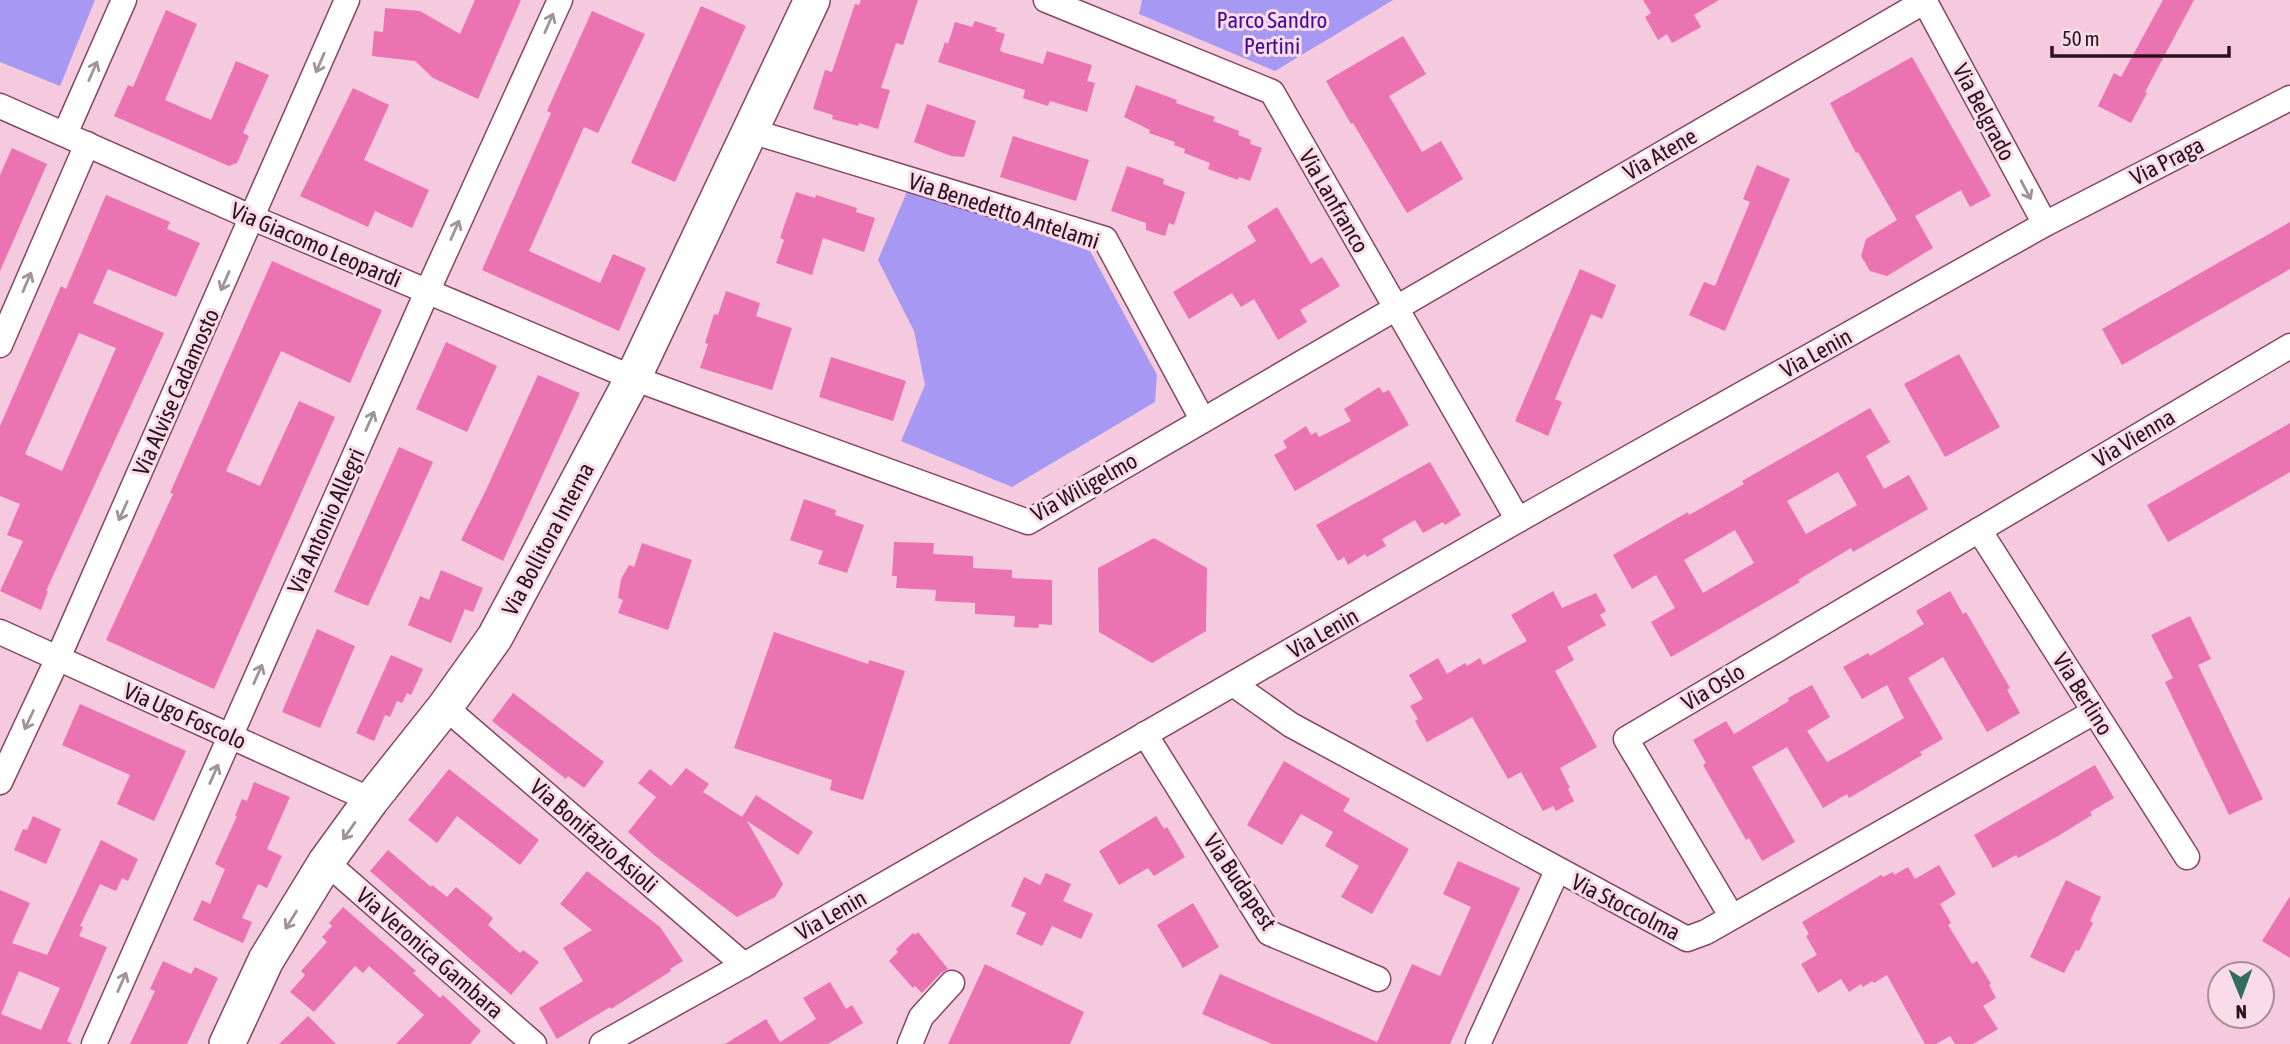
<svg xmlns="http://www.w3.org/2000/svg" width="2290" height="1044" viewBox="0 0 2290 1044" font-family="'Asap Condensed',sans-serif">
<rect width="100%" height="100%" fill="#f6cade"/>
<g fill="#a698f3">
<polygon points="0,0 95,0 60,86 0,62"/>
<polygon points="1142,0 1393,0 1275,71 1139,14"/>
<polygon points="908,189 1090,251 1157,375 1155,402 1012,487 901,441 925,385 914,331 878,260"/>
</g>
<g fill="#ec73b2" fill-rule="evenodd">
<polygon points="475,0 521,0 478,99 433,78 415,61 372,56 374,31 383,32 385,8 420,11 460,34"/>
<polygon points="861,0 918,0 903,45 896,43 881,88 890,90 878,129 859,123 858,126 832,119 833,115 813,109 825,70 832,72 855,4 859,5"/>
<polygon points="1643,0 1719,0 1694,15 1701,27 1672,43 1667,34 1658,40 1645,17 1651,13"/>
<polygon points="2163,0 2194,0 2145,92 2147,93 2131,123 2098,106 2114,73 2121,77"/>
<polygon points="701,6 746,26 675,182 631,163"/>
<polygon points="166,10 197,24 165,100 211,120 236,61 269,75 243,133 249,136 237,163 229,166 114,116 128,85 133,87"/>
<polygon points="592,11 645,34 598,133 584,127 529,251 600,283 613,254 646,268 619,331 482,270 551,113 547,111"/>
<polygon points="975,21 997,28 995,31 1005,34 1000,50 1002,52 1043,64 1047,51 1092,65 1087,81 1095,83 1087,112 1050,101 1048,106 1023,98 1025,90 938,62 945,42 948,44 955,22 972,27"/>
<polygon points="1403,36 1426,74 1389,96 1422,152 1441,141 1463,179 1407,213 1353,123 1351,124 1326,81"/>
<polygon points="1912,57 1991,196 1970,207 1961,190 1915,216 1933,248 1887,276 1870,271 1861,256 1866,239 1897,220 1858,152 1856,153 1830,103"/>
<polygon points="1136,85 1177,100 1176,103 1215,117 1213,121 1239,131 1238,135 1251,140 1250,144 1262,148 1250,181 1239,177 1238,180 1208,169 1210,163 1184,153 1185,149 1174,145 1175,142 1149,133 1150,130 1124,117"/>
<polygon points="353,88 389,105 364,160 429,190 412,228 375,211 368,227 300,196"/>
<polygon points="927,104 976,121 964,157 951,156 914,142"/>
<polygon points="1013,136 1089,160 1076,201 1000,177"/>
<polygon points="12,148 47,164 0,271 0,175"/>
<polygon points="1757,165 1790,179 1725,331 1689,315 1704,282 1715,286 1750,202 1743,199"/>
<polygon points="1127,166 1164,179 1163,184 1185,192 1174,225 1169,223 1165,236 1146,230 1146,223 1111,211"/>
<polygon points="796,192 815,198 816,195 857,208 856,212 875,218 864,252 823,238 812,275 776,263 784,240 780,238"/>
<path d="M106,195L170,222L167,229L200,243L176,297L108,269L93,303L164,333L46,591H48L41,610L0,591L23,541L7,535L20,504L0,496V426L61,286L66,289ZM79,333L116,348L62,471L25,454Z"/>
<polygon points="1277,207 1311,264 1322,257 1340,286 1300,310 1307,322 1278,340 1254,299 1241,307 1232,293 1189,319 1173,292 1256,241 1247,226"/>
<polygon points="2290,222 2290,269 2122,365 2102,329"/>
<polygon points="272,261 382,310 350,383 281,351 226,471 260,486 299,401 335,417 214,689 106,640 173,494 170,493"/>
<polygon points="1580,269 1616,285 1602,319 1591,314 1555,399 1562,402 1548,436 1515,421"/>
<polygon points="726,291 760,303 756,316 792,328 772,390 700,368 708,344 705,343 714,314 718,315"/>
<polygon points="446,342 497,366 467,432 416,409"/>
<polygon points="1959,354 2000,427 1945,457 1904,384"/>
<polygon points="831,357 906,381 893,421 819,397"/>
<polygon points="538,375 580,393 503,561 461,540 486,490"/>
<polygon points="1379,387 1383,393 1389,390 1409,425 1295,491 1274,455 1287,448 1283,441 1306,426 1311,435 1316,432 1319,437 1351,421 1344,409"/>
<path d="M1870,408L1890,442L1866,456L1884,489L1909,475L1928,509L1853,552L1851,548L1798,580L1800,582L1671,657L1651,622L1675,608L1656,575L1632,589L1613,555L1688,512L1689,515L1744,484L1742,481ZM1838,472L1857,505L1806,534L1787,501ZM1735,530L1754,563L1703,593L1684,560Z"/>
<polygon points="2290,423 2290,472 2168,542 2147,505"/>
<polygon points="399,447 433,462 368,606 334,592"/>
<polygon points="1430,462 1461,515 1445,525 1443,522 1423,533 1415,520 1382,539 1386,546 1367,557 1365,554 1348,565 1344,557 1338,561 1316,525"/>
<polygon points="804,499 836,510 835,515 864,525 847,573 818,564 823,551 790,540"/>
<polygon points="1154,538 1207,568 1206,631 1152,663 1099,632 1098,568"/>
<polygon points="894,542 934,543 933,554 973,556 973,568 1012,570 1012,578 1052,580 1052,625 1039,624 1038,628 1014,627 1015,616 975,614 975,603 935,601 936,590 896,588 897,576 892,576"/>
<polygon points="642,543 692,560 668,630 618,613 623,600 618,598 621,579 629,565 634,567"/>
<polygon points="441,570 483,588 473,612 465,609 451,643 408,625 420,596 429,600"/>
<polygon points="1553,591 1562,608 1596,593 1606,611 1600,615 1606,625 1567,647 1574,660 1555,671 1597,747 1560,768 1570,788 1568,789 1574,801 1556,811 1553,806 1543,811 1521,772 1508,779 1472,717 1427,742 1415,721 1418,719 1410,706 1423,699 1409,675 1438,658 1447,674 1465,663 1467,666 1480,658 1483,665 1527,641 1511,615"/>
<polygon points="1950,591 1963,614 1966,612 2010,688 2007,690 2020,713 1987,732 1943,657 1908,678 1943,739 1920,752 1922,755 1849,798 1847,794 1823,808 1787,747 1752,767 1795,842 1762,861 1749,838 1746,840 1703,765 1706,763 1693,740 1726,721 1734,734 1789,701 1788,698 1812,685 1830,717 1807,731 1827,762 1844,753 1904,718 1887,685 1862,699 1843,667 1868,653 1870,656 1924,624 1916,611"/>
<polygon points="2190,616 2211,659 2198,665 2263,799 2229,815 2165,682 2173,678 2151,635"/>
<polygon points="317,629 355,646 320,728 282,712"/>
<polygon points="774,632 868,664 869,660 905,671 863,800 830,790 832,780 734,748"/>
<polygon points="391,655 423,669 411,695 407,693 402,703 397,701 390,717 385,715 374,741 356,733"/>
<polygon points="513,693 604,762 584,788 568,776 566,779 492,721"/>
<polygon points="80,704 186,751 154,821 117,804 130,775 62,745"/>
<polygon points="1284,761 1350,799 1343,811 1409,849 1372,914 1341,897 1359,866 1325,846 1333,832 1301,814 1282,845 1247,825"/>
<polygon points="2095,765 2114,798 2090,812 2092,815 2058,836 2018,858 2016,855 1993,868 1974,835"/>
<polygon points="686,768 709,784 703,792 742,817 756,795 813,832 798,855 747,821 783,884 775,897 737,917 654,855 628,832 656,797 638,783 650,769 671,786"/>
<polygon points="449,769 539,840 520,865 457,816 437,843 408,820"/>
<polygon points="254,782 290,797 267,849 282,856 267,888 258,884 242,918 252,922 243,943 193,920 202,900 210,904 225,869 215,864 237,816 235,816 242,799 247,801"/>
<polygon points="33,816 61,829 46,864 14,850 23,829 27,830"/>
<polygon points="1156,816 1164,829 1167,827 1185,857 1154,876 1148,868 1119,885 1099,851"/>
<path d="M101,840L138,859L128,881L122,878L116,891L100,884L80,926L83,927L79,936L107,947L67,1041L73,1044H0V890L30,903L12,943L47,955ZM19,971L60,988L41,1030L1,1014Z"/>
<polygon points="388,850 431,887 432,885 447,897 456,887 493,918 488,925 520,953 523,950 539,962 511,995 370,871"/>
<polygon points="1458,861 1520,888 1450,1044 1272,1044 1202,1014 1220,974 1377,1042 1412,964 1440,976 1471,907 1443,894"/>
<polygon points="1939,865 1956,894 1940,904 1951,923 1948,925 1972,964 1977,961 1991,984 1989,985 1996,998 1983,1006 1998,1029 1973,1044 1955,1044 1950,1036 1936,1044 1925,1044 1887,975 1874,983 1872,981 1863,987 1861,984 1849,992 1841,979 1818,993 1801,964 1817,955 1806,936 1809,934 1802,922 1881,875 1883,877 1893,872 1894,875 1908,867 1915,879"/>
<polygon points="587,871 660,927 683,961 670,969 671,971 611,1009 610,1007 557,1039 539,1008 583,981 563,948 592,930 560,904"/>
<polygon points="1046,873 1071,884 1063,901 1093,914 1081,939 1052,926 1042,946 1016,934 1026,913 1011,906 1024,877 1040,885"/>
<polygon points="2066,880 2101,897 2090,921 2093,923 2079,951 2076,950 2064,973 2030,957"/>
<polygon points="2290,896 2290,958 2262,941"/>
<polygon points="1193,903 1219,947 1183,968 1157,925"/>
<polygon points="343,907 416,971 413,973 440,998 443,995 481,1031 470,1044 396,1044 424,1015 369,966 363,973 355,966 314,1012 290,992 305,975 301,971 327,942 322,937 332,926 329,923"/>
<polygon points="918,932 948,969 941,973 922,993 915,986 913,988 889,961 898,952 896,949 913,933 915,935"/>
<polygon points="163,961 191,974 195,967 218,978 187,1044 130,1044 155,991 150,989"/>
<polygon points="985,964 1084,1012 1070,1044 948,1044"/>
<polygon points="830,982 846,1009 852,1005 863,1023 828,1044 725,1044 766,1019 780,1042 816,1019 803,998"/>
<polygon points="308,1016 336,1044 279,1044"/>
</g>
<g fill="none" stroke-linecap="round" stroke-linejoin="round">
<defs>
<g id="street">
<polyline points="1046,0 1272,92 1518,520"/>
<polyline points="1924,0 2045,224"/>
<polyline points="0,106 253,218 633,378 1028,522 1925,1"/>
<polyline points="751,131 1105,239 1202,419"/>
<polyline points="65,134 124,0"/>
<polyline points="0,345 87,144"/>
<polyline points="1979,530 2187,857"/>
<polyline points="0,632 371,800"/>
<polyline points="1233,684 1291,725 1687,939 1706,932 2094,712"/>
<polyline points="445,707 744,965"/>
<polyline points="1145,734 1269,933 1378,979"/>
<polyline points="0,782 58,658 347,0"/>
<polyline points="326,862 534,1044"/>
<polyline points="1732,917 1626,739 2290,346"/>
<polyline points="94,1044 427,292 560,0"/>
<polyline points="602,1044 744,965 1518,520 2045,224 2290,98"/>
<polyline points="910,1044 921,1017 952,983"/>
<polyline points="1478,1044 1557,871"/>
</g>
<polyline id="secondary" points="227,1044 266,960 326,862 371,800 445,707 495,637 633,378 812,0"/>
</defs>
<use href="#street" stroke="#854766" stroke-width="27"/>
<use href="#secondary" stroke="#854766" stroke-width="38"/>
<use href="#street" stroke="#fff" stroke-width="24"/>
<use href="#secondary" stroke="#fff" stroke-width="35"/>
</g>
<defs><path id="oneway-shaft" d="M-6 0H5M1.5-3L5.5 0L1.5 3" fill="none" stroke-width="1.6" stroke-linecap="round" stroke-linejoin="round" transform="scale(1.75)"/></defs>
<g stroke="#a0949a">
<use href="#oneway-shaft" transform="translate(549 23) rotate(-66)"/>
<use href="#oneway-shaft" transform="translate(320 63) rotate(113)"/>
<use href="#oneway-shaft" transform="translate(93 71) rotate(-66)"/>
<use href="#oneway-shaft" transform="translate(2026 190) rotate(62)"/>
<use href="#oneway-shaft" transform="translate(455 230) rotate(-66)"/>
<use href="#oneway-shaft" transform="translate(225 281) rotate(114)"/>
<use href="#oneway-shaft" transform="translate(27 282) rotate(-67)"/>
<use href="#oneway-shaft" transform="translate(370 421) rotate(-66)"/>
<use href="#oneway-shaft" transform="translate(123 511) rotate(114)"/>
<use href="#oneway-shaft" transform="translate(258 674) rotate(-66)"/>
<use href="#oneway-shaft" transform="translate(29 720) rotate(115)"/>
<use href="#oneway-shaft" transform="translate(214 774) rotate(-66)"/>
<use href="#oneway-shaft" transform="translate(349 831) rotate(125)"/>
<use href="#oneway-shaft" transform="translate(291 920) rotate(122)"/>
<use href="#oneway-shaft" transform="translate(122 982) rotate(-66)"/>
</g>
<g text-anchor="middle" stroke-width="6" stroke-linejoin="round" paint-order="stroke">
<g font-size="23" fill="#430b99" stroke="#fadce9">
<text x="1272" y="28">Parco Sandro<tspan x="1272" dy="26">Pertini</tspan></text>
</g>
<g font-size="23" fill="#2c121f" stroke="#fadce9">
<text transform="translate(1984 112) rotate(62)" y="8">Via Belgrado</text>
<text transform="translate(1660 154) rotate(-30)" y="8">Via Atene</text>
<text transform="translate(2167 161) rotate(-27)" y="8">Via Praga</text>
<text transform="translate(1334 201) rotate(60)" y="8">Via Lanfranco</text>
<text transform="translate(1004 211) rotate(18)" y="8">Via Benedetto Antelami</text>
<text transform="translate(316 245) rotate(23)" y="8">Via Giacomo Leopardi</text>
<text transform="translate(1816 353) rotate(-29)" y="8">Via Lenin</text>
<text transform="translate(176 392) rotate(-66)" y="8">Via Alvise Cadamosto</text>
<text transform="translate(2134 438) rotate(-31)" y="8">Via Vienna</text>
<text transform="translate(1084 487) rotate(-29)" y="8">Via Wiligelmo</text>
<text transform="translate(326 521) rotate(-66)" y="8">Via Antonio Allegri</text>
<text transform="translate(548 539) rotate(-62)" y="8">Via Bollitora Interna</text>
<text transform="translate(1323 633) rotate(-30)" y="8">Via Lenin</text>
<text transform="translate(1713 687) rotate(-31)" y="8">Via Oslo</text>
<text transform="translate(2083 694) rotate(58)" y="8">Via Berlino</text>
<text transform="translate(185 716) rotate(24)" y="8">Via Ugo Foscolo</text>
<text transform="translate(594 836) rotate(41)" y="8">Via Bonifazio Asioli</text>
<text transform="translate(1240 882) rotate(56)" y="8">Via Budapest</text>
<text transform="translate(1626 907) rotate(27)" y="8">Via Stoccolma</text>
<text transform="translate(831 915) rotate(-30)" y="8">Via Lenin</text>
<text transform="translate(430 953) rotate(41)" y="8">Via Veronica Gambara</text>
</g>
</g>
<g transform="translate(2241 995) rotate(179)"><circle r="33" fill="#fadce9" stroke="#a88b98" stroke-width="2"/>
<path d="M0-5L12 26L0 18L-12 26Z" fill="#306e5a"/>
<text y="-10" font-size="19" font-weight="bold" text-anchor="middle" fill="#2c121f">N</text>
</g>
<path d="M2052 46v10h177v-10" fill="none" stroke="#2c121f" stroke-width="3.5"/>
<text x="2062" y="46" font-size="21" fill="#2c121f" stroke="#fadce9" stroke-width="5" paint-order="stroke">50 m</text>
</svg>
